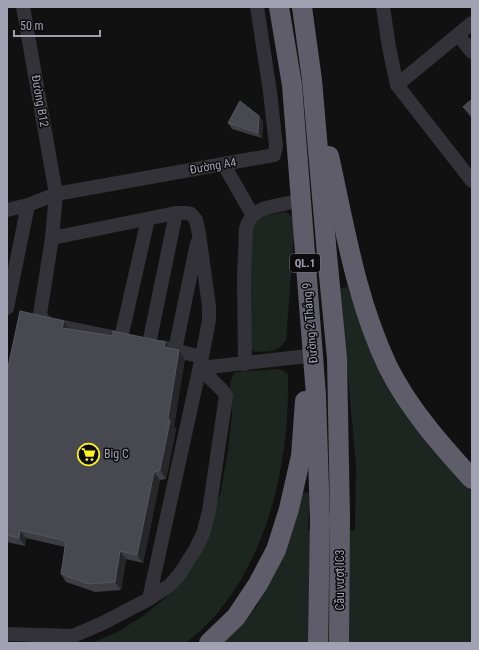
<svg xmlns="http://www.w3.org/2000/svg" width="479" height="650" viewBox="0 0 479 650" font-family="'Roboto Condensed',sans-serif">
<rect width="100%" height="100%" fill="#111112"/>
<g fill="#1d2520">
<path d="M286,212L292,216L295,222L286,340C278,353 269,351 255,352L251,349L250,231L261,216Z"/>
<polygon points="347,287 385,369 453,470 472,492 472,643 221,643 257,606 274,570 300,492 310,493 308,530 355,530 356,465 340,288"/>
<path d="M279,369L284,371L288,374C290,458 270,554 213,618C205,627 195,635 186,643H92L119,631L143,616L163,600L177,583L210,522L221,491L228,451L232,414L230,383L231,379L235,372Z"/>
</g>
<g fill="none" stroke-linecap="round" stroke-linejoin="round">
<g stroke="#323238" stroke-width="14">
<polyline points="23,7 56,194 52,238 40,314 43,320 49,324 122,339"/>
<polyline points="383,7 389,47 397,85 472,181"/>
<polyline points="458,35 472,52"/>
<polyline points="397,85 472,23"/>
<polyline points="224,165 252,214"/>
<polyline points="7,210 28,205 56,194 274,155 276,146 270,92 257,7"/>
<polyline points="52,238 176,213 187,213 191,214 196,220 199,234 209,306 209,320 202,357"/>
<polyline points="7,308 28,205"/>
<polyline points="121,338 148,219"/>
<polyline points="149,344 176,213"/>
<polyline points="175,350 197,243"/>
<path d="M245,364L244,278L246,228C253,206 269,208 288,203"/>
<polyline points="200,368 308,356"/>
<polyline points="149,599 170,585 179,575 195,550 203,534 209,511 226,396 223,391 200,368"/>
<polyline points="7,634 73,636 103,623 149,599 202,357 162,347"/>
</g>
<g stroke="#5e5d69" stroke-width="20">
<polyline points="279,7 292,85 316,395 320,520 318,643"/>
<polyline points="302,7 312,80 327,255 337,358 340,517 339,643"/>
<path d="M329,156C345,228 356,300 388,367C409,409 441,445 472,479"/>
<polyline points="209,643 236,617 258,584 276,550 289,509 301,456 305,401"/>
</g>
</g>
<g fill="#3d3d43">
<polygon points="472,99 472,118 469,115 463,107"/>
<polygon points="259,116 263,122 262,138 232,129 228,123"/>
<polygon points="64,321 69,329 113,336 165,342 169,348 179,350 185,358 174,426 176,429 166,479 160,480 143,563 126,559 121,590 95,592 66,582 61,574 65,547 26,538 25,546 7,542 7,372"/>
</g>
<g fill="#27272b">
<polygon points="259,116 263,122 262,138 258,133"/>
<polygon points="64,321 69,329 62,328"/>
<polygon points="165,342 171,350 164,347"/>
<polygon points="179,350 185,358 174,426 176,429 166,479 160,470"/>
<polygon points="154,472 160,480 143,563 137,555"/>
<polygon points="20,530 26,538 25,546 19,538"/>
<polygon points="120,551 126,559 121,590 115,582"/>
</g>
<g fill="#484850" stroke="#56565f">
<polygon points="472,99 472,114 463,107"/>
<polygon points="240,101 259,116 258,133 228,123"/>
<polygon points="20,311 64,321 62,328 113,336 113,331 165,342 164,347 179,350 168,418 170,421 160,470 154,472 137,555 120,551 115,582 89,584 61,574 66,541 20,530 19,538 7,535 7,372"/>
</g>
<defs>
<symbol id="supermarket-ring" viewBox="-11 -11 22 22"><circle r="9.5" fill="#0c0c0d" stroke="#fcf21f" stroke-width="1.5"/><path d="M-6-5.5h2.5l.6 2H6L4.5 2H-2.5L-4.4-4H-6ZM-1.5 3.2a1.3 1.3 0 1 0 .1 0ZM3 3.2a1.3 1.3 0 1 0 .1 0Z" fill="#fcf21f"/></symbol>
</defs>
<g fill-rule="evenodd">
<use href="#supermarket-ring" x="76" y="442" width="25" height="25"/>
</g>
<g text-anchor="middle" stroke-width="3" stroke-linejoin="round" paint-order="stroke">
<rect fill="#0c0c0d" stroke="#747482" stroke-width="1" x="290" y="254" width="30" height="18" rx="3"/>
<g font-size="11" font-weight="bold" fill="#a1a1b4">
<text x="305" y="267">QL.1</text>
</g>
<g font-size="12" fill="#a1a1b4" stroke="#0c0c0d">
<text transform="translate(40 101) rotate(80)" y="4">Đường B12</text>
<text transform="translate(213 166) rotate(-10)" y="4">Đường A4</text>
<text transform="translate(310 323) rotate(-95)" y="4">Đường 2 Tháng 9</text>
<text transform="translate(340 580) rotate(-90)" y="4">Cầu vượt IC3</text>
</g>
<g font-size="12" fill="#a1a1b4" stroke="#0c0c0d" text-anchor="start">
<text x="104" y="458">Big C</text>
</g>
</g>
<rect width="479" height="650" fill="none" stroke="#a1a1b4" stroke-width="16"/>
<path d="M14 30v6h86v-6" fill="none" stroke="#a1a1b4" stroke-width="2"/>
<text x="20" y="30" font-size="12" fill="#a1a1b4" stroke="#0c0c0d" stroke-width="3" paint-order="stroke">50 m</text>
</svg>
